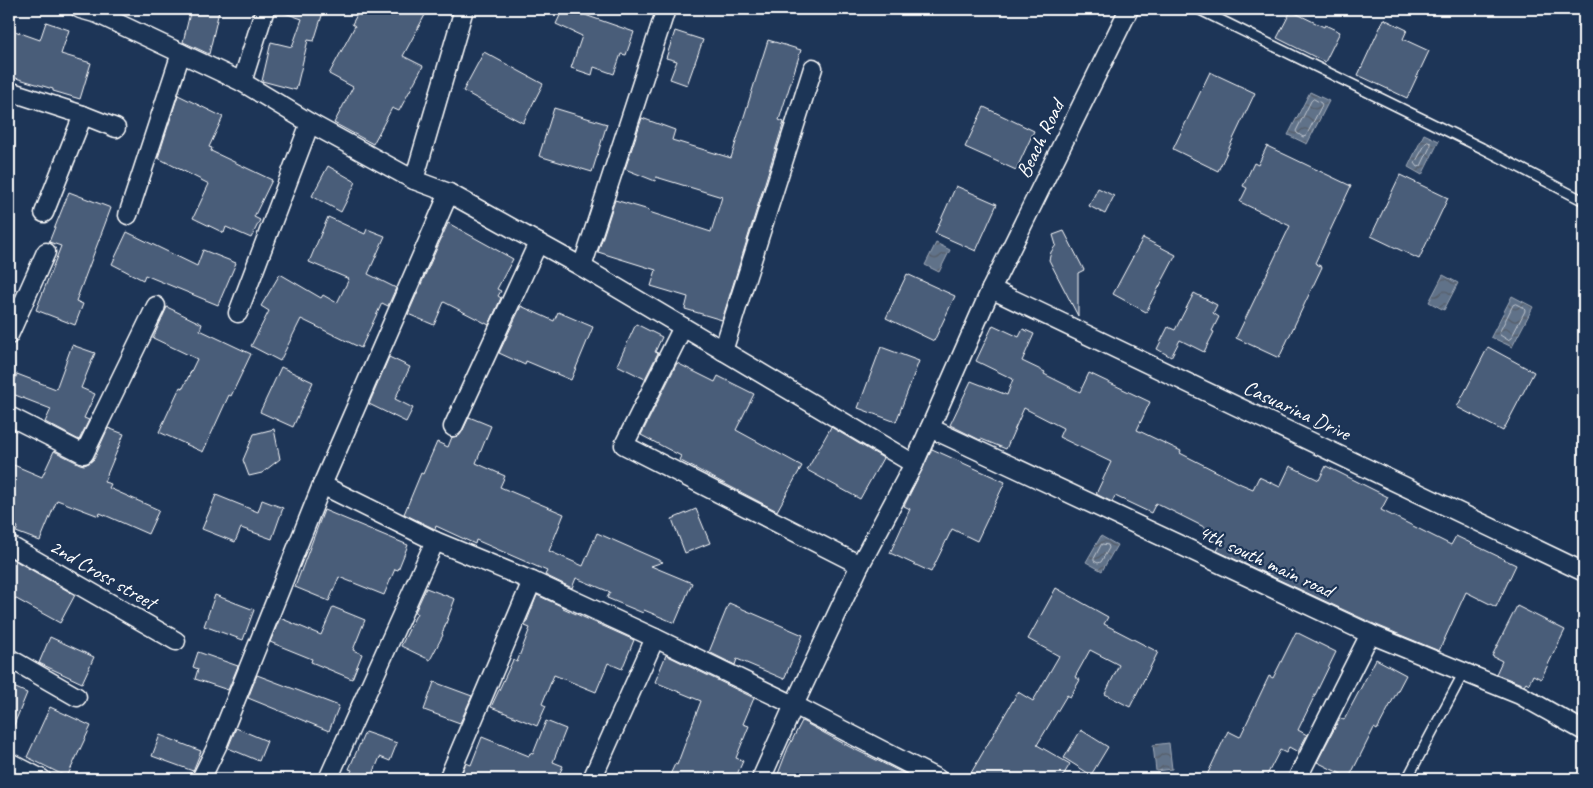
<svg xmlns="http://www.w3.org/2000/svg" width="1593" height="788" viewBox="0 0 1593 788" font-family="Caveat,sans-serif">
<defs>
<pattern id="water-waves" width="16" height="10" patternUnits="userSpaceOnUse" patternTransform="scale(1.25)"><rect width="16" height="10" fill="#617289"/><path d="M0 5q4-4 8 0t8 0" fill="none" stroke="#555d67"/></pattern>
</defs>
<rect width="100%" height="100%" fill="#1d3557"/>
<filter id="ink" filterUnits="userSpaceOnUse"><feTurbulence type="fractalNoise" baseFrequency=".02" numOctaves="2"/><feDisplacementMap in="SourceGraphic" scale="10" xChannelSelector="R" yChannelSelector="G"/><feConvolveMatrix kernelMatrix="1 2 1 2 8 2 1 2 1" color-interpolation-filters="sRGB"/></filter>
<g filter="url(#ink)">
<g fill="url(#water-waves)" stroke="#a0aab8">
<polygon points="1310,92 1329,101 1307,144 1288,135"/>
<polygon points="1424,134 1439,141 1422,175 1408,167"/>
<polygon points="936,243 950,250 939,272 925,265"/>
<polygon points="1443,275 1458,283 1444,310 1429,302"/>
<polygon points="1512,296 1533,307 1512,347 1491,337"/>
<polygon points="1101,536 1117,545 1102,571 1086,562"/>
<polygon points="1169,743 1172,769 1156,771 1153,745"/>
</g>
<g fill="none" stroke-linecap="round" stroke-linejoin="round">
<g stroke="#c0c7d0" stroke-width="1">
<polygon points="1314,99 1321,103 1322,105 1306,136 1303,137 1297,133 1296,131 1311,101"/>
<polygon points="1428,142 1431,143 1431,145 1421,166 1418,167 1415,163 1426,143"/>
<polygon points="1516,304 1524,308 1525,311 1511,338 1508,340 1500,335 1499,333 1513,305"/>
<polygon points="1102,544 1108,545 1109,548 1101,562 1098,563 1094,561 1094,559"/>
</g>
</g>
<g fill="#4a5d79" stroke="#fff">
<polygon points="191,9 208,9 219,11 209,54 183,42"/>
<polygon points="280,9 324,9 314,41 308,40 296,90 262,81 271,42 292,47 302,19 279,11"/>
<polygon points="360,9 413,9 425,15 403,56 423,66 399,111 392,108 373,144 334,123 353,87 329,74 355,26 352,24"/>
<polygon points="563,9 573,9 588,16 634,32 626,55 621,54 614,74 594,67 592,75 571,68 582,36 556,24"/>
<polygon points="1291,11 1324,27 1325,25 1340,32 1325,62 1277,38"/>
<polygon points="1384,19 1407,30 1403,39 1429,51 1407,98 1358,75"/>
<polygon points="46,22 69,30 61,54 91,63 80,99 53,91 53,89 9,76 9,29 40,40"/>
<polygon points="675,31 703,40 687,85 670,79 677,61 666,58"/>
<polygon points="768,40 801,50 779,120 784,122 722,320 685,309 688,297 651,286 656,270 598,252 615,200 649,210 649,212 711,232 722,197 656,177 655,181 625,169 642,118 675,130 672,140 731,158"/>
<polygon points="484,52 543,84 523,123 463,91"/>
<polygon points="1210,72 1255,93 1218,171 1173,149"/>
<polygon points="178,95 223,117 209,147 212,148 211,151 272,180 254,217 260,220 251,238 226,227 224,233 193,218 209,184 158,158"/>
<polygon points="984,107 1034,131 1016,170 965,147"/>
<polygon points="554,108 607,124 592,172 539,156"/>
<polygon points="1267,146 1351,186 1315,263 1322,267 1279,358 1236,338 1290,226 1240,202 1247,188 1243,186 1254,163 1258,165"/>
<polygon points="328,166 356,182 341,212 312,196"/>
<polygon points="1400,175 1448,198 1419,259 1371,236"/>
<polygon points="956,186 997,204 976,251 935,233"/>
<polygon points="1098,188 1114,196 1105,214 1089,206"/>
<polygon points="69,192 111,208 76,301 83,304 75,325 36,310 61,246 49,242"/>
<polygon points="328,217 365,234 367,229 385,236 368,274 396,288 388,306 382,303 361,348 301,319 280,361 251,346 269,311 261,306 280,274 321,298 323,295 337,303 349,279 309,262"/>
<polygon points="448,223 513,259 497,289 501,291 498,296 501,298 489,325 444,302 434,325 408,314"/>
<polygon points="1064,231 1084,270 1078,273 1078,316 1049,260 1051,252 1056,245 1053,235"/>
<polygon points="127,232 197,266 203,250 236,263 218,305 145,275 143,280 112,264"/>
<polygon points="1143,238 1176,255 1146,312 1113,294"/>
<polygon points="907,274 955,296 934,341 886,318"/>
<polygon points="1194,293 1217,305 1213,313 1219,317 1212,331 1214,332 1204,352 1180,340 1171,357 1157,349 1168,327 1175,330"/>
<polygon points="521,306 554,321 558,312 593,327 571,380 526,361 525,365 499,353"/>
<polygon points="167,307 202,324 200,330 251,354 231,396 229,395 203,452 159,432 180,387 183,388 197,359 153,338"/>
<polygon points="636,324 662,337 655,352 658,353 645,379 617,365"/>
<polygon points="993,325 1019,337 1023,329 1034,334 1022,361 1045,372 1044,374 1080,392 1089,373 1150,402 1137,430 1181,451 1180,453 1241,484 1253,489 1259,477 1280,487 1290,466 1319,480 1326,466 1388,497 1381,510 1451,545 1456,536 1516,565 1496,607 1466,592 1439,651 1374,624 1217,551 1223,540 1204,531 1206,528 1156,503 1151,513 1115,496 1112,502 1096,494 1111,462 1059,437 1063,428 1024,408 1006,449 981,439 980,440 950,425 971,381 1007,395 1013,379 976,361"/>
<polygon points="72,345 95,353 81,388 95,394 84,418 89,420 79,440 45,422 51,409 10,393 17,374 56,389"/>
<polygon points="881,347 919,361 896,422 858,408"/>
<polygon points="1488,347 1534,372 1503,431 1457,407"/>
<polygon points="389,357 410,367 395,399 413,408 406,422 369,404"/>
<polygon points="677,363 715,382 718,376 754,394 736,430 802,466 777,511 679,460 681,456 641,435"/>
<polygon points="281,367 313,382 293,427 260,412"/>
<polygon points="469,417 491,426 476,463 505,476 500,487 564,514 549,551 583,566 597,533 663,562 651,566 692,583 675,623 644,610 643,613 607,598 610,592 576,578 572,588 545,575 547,571 476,540 475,544 436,526 435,529 404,514 421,473 423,474 437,442 448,447 452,437 459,436 462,432"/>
<polygon points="831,427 883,458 860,499 807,470"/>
<polygon points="108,428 124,434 104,482 111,484 109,488 159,510 148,534 100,513 99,516 57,500 40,541 16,532 18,527 9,524 9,463 42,477 54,451 80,464 84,465 89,463 94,459"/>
<polygon points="274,429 280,459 262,473 249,476 243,460 254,434"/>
<polygon points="932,449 1005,482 977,541 952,529 931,572 890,553 910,509 904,506"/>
<polygon points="216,495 258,512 262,500 283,508 272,539 241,528 235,542 202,529"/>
<polygon points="696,509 710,543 685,553 672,519"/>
<polygon points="324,510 408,545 398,570 395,569 384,595 339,577 329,601 295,587"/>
<polygon points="9,557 75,595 60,623 9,595"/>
<polygon points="426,588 455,599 442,634 443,635 430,660 401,646 417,613 415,612"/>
<polygon points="1056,588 1108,617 1104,624 1158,652 1130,707 1105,694 1119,665 1090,650 1075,677 1080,680 1070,697 1067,695 1037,745 1070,764 1061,779 981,779 971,773 1018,692 1033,701 1059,656 1028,639"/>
<polygon points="215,595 254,610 243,640 204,626"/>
<polygon points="537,595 563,607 563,608 634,640 622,669 608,663 596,692 554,675 542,704 546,706 537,726 491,707 513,660 517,662 530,628 525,626"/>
<polygon points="729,603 803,635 784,679 737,659 735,665 709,652"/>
<polygon points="1517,606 1565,630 1541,679 1533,675 1529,684 1526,682 1524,685 1496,674 1502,661 1492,656"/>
<polygon points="333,607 365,620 353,650 362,654 352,679 311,662 312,659 270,642 280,618 321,635"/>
<polygon points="1296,632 1336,652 1298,730 1307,735 1298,752 1289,747 1286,753 1280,750 1265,779 1205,779 1228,731 1240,737 1269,676 1273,678"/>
<polygon points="50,637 94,657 82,683 39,663"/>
<polygon points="198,652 238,666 228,690 195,679 198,669 193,667"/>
<polygon points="666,655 754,698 743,724 749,726 736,758 743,761 735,779 668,779 675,764 677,765 701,701 655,682"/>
<polygon points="1376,659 1406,675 1377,730 1374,728 1349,778 1317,762 1340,718 1344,720"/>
<polygon points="257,675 339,706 329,731 248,698"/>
<polygon points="434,682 472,696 460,723 424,710"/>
<polygon points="9,685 27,693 9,737"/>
<polygon points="50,707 91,726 67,777 27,757"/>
<polygon points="546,721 566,729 553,762 563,766 557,779 459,779 466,763 471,765 482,737 529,756 530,753 533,754"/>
<polygon points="802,721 850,747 915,779 851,779 836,773 833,779 776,779 788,748"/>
<polygon points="236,728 267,741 259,761 228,748"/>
<polygon points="1081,730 1108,747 1091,775 1064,758"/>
<polygon points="365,732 397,743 390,761 380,757 371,779 348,779 352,770 349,769"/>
<polygon points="160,735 201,751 193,771 152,756"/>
</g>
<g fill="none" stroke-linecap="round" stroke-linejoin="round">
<defs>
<g id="lane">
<polyline points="1198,9 1482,148 1584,201"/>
<polyline points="1407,779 1464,672"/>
</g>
<g id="street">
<polyline points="80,9 98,14 242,82 310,123 414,180 449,193 582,267 914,464"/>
<polyline points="242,82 265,9"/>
<polyline points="9,91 83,115 44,213"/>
<polyline points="83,115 116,128"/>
<polyline points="414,180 464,9"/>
<polyline points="128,215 181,53"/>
<polyline points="582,267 666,9"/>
<polyline points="991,289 1584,572"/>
<polyline points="238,313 310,123"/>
<polyline points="683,327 624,445 860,565"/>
<polyline points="9,335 46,252"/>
<polyline points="723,351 813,68"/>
<polyline points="9,416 84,454 156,306"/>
<polyline points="453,427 538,243"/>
<polyline points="930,428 1370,634 1520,695 1584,731"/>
<polyline points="322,485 435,541 532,581 655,638 794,705 938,779"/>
<polyline points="9,545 176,641"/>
<polyline points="9,658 77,697"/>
<polyline points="9,762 42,779"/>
<polyline points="201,779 218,744 322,485 449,193"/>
<polyline points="328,779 435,541"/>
<polyline points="448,779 532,581"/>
<polyline points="592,779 655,638"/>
<polyline points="761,779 794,705 860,565 914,464 991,289 1129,9"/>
<polyline points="1297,779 1370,634"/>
</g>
</defs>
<use href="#lane" stroke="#fff" stroke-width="12"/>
<use href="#street" stroke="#fff" stroke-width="21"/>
<use href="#lane" stroke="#1d3557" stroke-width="9"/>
<use href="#street" stroke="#1d3557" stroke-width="18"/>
</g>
</g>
<g text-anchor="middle" stroke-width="4.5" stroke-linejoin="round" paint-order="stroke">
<g font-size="21" fill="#fff" stroke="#1d3557">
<text transform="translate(1040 139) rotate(-64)" y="7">Beach Road</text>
<text transform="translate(1297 410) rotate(25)" y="7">Casuarina Drive</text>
<text transform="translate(1266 561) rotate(25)" y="7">4th south main road</text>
<text transform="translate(103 574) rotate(30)" y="7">2nd Cross street</text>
</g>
</g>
<rect width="1593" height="788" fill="none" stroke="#1d3557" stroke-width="30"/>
<rect x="15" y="15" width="1563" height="758" fill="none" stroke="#fff" stroke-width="2" filter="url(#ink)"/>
</svg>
